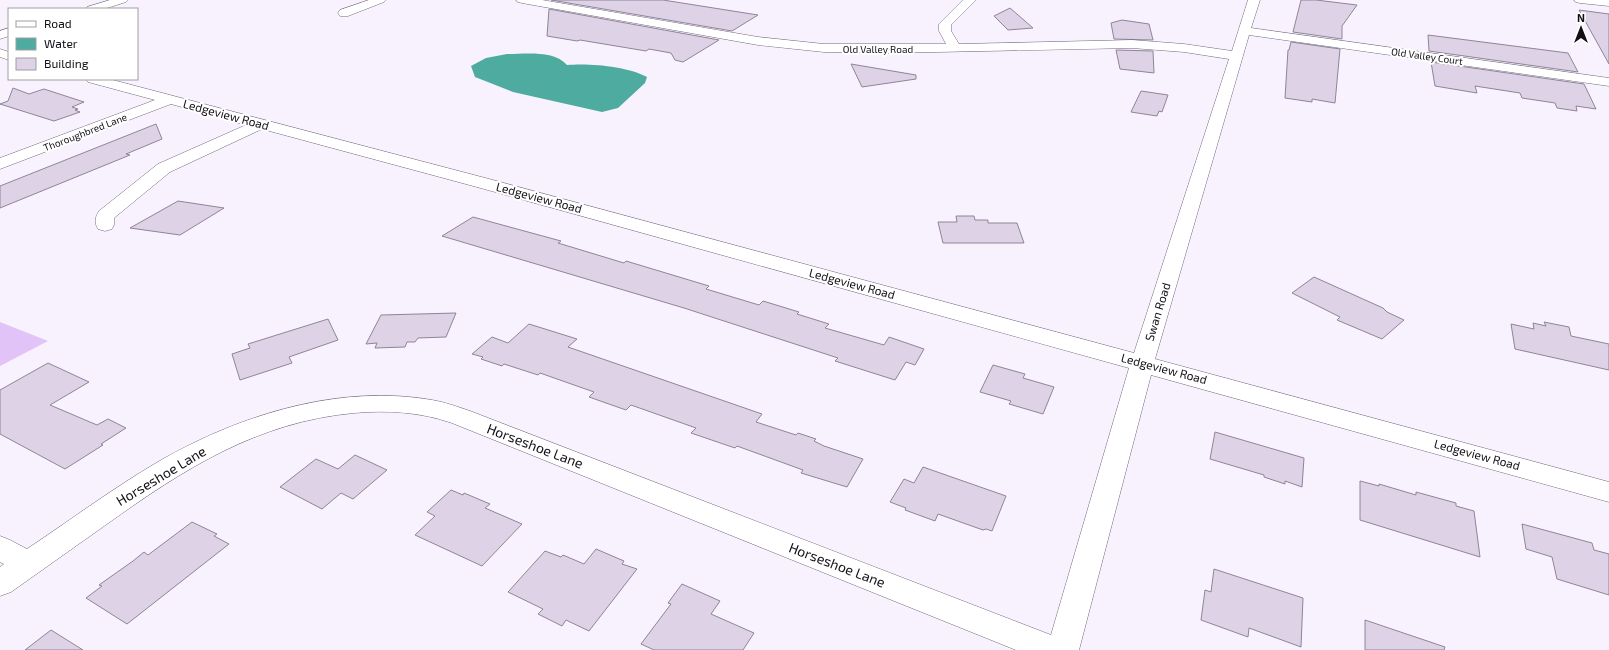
<svg xmlns="http://www.w3.org/2000/svg" width="1609" height="650" viewBox="0 0 1609 650" font-family="'Exo 2',sans-serif">
<rect width="100%" height="100%" fill="#f8f1fe"/>
<polygon fill="#e2c3f8" points="0,322 48,341 0,366"/>
<path fill="#4eab9f" d="M507,54C526,54 554,50 567,65C589,63 627,66 647,77L645,83L618,108L602,112L513,92L475,77L471,66L486,58Z"/>
<g fill="#ddd2e6" stroke="#908598">
<polygon points="551,0 663,0 758,15 732,31"/>
<polygon points="1301,0 1316,0 1357,5 1342,26 1342,39 1293,32"/>
<polygon points="1010,8 1033,28 1008,30 994,16"/>
<polygon points="549,9 719,40 683,62 675,60 671,53 649,49 646,51 580,40 577,41 547,36"/>
<polygon points="1579,10 1609,14 1609,64"/>
<polygon points="1122,20 1149,24 1153,40 1114,39 1111,23"/>
<polygon points="1428,35 1568,53 1578,72 1429,51"/>
<polygon points="1291,42 1340,49 1335,103 1312,99 1312,102 1285,98 1288,50 1289,50"/>
<polygon points="1116,50 1153,51 1154,73 1120,69"/>
<polygon points="1431,62 1584,84 1596,109 1576,106 1577,111 1557,108 1555,103 1522,98 1520,93 1475,86 1477,93 1435,86"/>
<polygon points="851,64 916,75 916,79 862,87"/>
<polygon points="13,88 29,94 44,89 84,102 72,107 78,109 75,110 80,112 54,121 0,104 8,101"/>
<polygon points="1141,91 1168,95 1162,112 1159,111 1157,116 1131,112"/>
<polygon points="156,124 162,139 126,154 130,155 0,208 0,186"/>
<polygon points="178,201 224,208 180,235 130,228"/>
<polygon points="956,216 974,216 975,220 988,220 988,223 1017,223 1024,243 943,243 938,222 957,222"/>
<polygon points="473,217 561,241 558,243 624,263 626,261 709,286 706,289 759,305 763,301 799,312 797,314 829,324 825,328 884,345 889,337 924,349 915,365 906,362 895,380 835,361 838,358 684,308 442,236"/>
<polygon points="1314,277 1383,308 1387,312 1404,320 1382,339 1337,320 1340,317 1292,293"/>
<polygon points="456,313 446,337 418,338 415,342 407,342 405,347 375,348 377,343 366,344 381,315"/>
<polygon points="328,319 338,340 289,357 292,363 240,380 232,354 250,348 248,344"/>
<polygon points="1544,322 1569,327 1571,336 1609,344 1609,370 1515,349 1511,324 1534,329 1533,323 1546,326"/>
<polygon points="529,324 577,339 568,347 762,414 756,422 796,435 798,433 816,439 814,441 824,446 863,459 847,487 801,473 803,470 737,446 735,448 691,433 696,428 631,405 626,410 589,397 594,392 540,373 538,375 504,364 502,366 481,359 483,357 472,354 492,337 508,343"/>
<polygon points="48,363 89,382 50,405 97,425 108,419 126,428 101,444 103,445 65,469 0,434 0,390"/>
<polygon points="993,365 1025,374 1023,378 1054,387 1043,414 1009,404 1011,401 980,392"/>
<polygon points="1215,432 1304,458 1302,487 1285,481 1285,484 1264,477 1264,475 1210,459"/>
<polygon points="355,455 387,470 353,499 341,493 322,509 280,487 316,459 338,469"/>
<polygon points="923,467 1006,496 992,531 986,529 983,530 938,514 935,521 905,510 906,508 890,502 904,479 914,483"/>
<polygon points="1360,481 1379,486 1379,484 1416,495 1416,492 1456,503 1456,506 1474,511 1480,557 1360,520"/>
<polygon points="451,490 463,495 464,493 490,504 485,508 522,524 482,566 415,535 435,516 427,512"/>
<polygon points="192,522 217,534 214,536 229,544 127,624 86,598 102,586 99,585 133,561 144,552 148,555"/>
<polygon points="1522,524 1592,543 1594,550 1609,554 1609,595 1557,579 1552,557 1526,549"/>
<polygon points="596,549 624,561 622,564 637,569 589,631 566,620 562,626 538,614 543,609 508,592 545,551 561,557 563,555 584,564"/>
<polygon points="1214,569 1303,598 1301,647 1249,628 1248,637 1201,620 1205,590 1211,592"/>
<polygon points="682,584 720,601 711,614 754,633 743,650 654,650 641,644 671,604 668,603"/>
<polygon points="1365,620 1445,647 1444,650 1365,650"/>
<polygon points="51,630 83,650 25,650"/>
</g>
<g fill="none" stroke-linecap="round" stroke-linejoin="round">
<defs>
<g id="minor">
<polygon points="110,0 128,0 126,2 104,9 85,9 87,7"/>
<polygon points="369,0 386,0 384,2 348,16 340,16 338,13 340,10"/>
<path d="M516,0H542L758,37L824,44H946L939,31V24L963,0H976L951,25V31L959,44L1132,40L1184,44L1232,51L1248,0H1260L1251,28L1609,78V86L1249,35L1155,359L1609,482V502L1151,375L1079,650H1016L452,423C421,412 387,410 354,413C257,422 184,469 107,524C75,547 43,569 11,592L0,596V567L4,564L0,562V536L10,540L27,549C72,519 116,486 163,459C243,414 340,384 432,400C445,402 458,407 470,411L1051,635L1129,368L477,187L262,129L170,172L114,218V225L112,229L105,231L98,229C94,222 95,218 99,211L158,164L246,125L171,104L0,169V158L155,100L88,82L86,79H109L489,179L1134,353L1229,59L1184,52L1132,48L889,53L824,52L758,45L522,3L518,2Z"/>
<polygon points="1574,0 1609,0 1609,6 1580,3 1576,2"/>
<polygon points="9,28 9,36 0,39 0,31"/>
<polygon points="0,49 9,52 9,60 0,57"/>
</g>
</defs>
<use href="#minor" stroke="#73687b" stroke-width="1"/>
<use href="#minor" fill="#fff" fill-rule="evenodd"/>
</g>
<g text-anchor="middle" stroke-width="4" stroke-linejoin="round" paint-order="stroke">
<g font-size="10" fill="#120e15" stroke="#fff">
<text x="878" y="53">Old Valley Road</text>
<text transform="translate(1427 56) rotate(8)" y="4">Old Valley Court</text>
<text transform="translate(85 132) rotate(-21)" y="4">Thoroughbred Lane</text>
</g>
<g font-size="12" fill="#120e15" stroke="#fff">
<text transform="translate(226 115) rotate(15)" y="4">Ledgeview Road</text>
<text transform="translate(539 198) rotate(15)" y="4">Ledgeview Road</text>
<text transform="translate(852 284) rotate(15)" y="4">Ledgeview Road</text>
<text transform="translate(1158 312) rotate(-73)" y="4">Swan Road</text>
<text transform="translate(1164 369) rotate(15)" y="4">Ledgeview Road</text>
<text transform="translate(1477 455) rotate(15)" y="4">Ledgeview Road</text>
</g>
<g font-size="14" fill="#120e15" stroke="#fff">
<text transform="translate(535 446) rotate(21)" y="5">Horseshoe Lane</text>
<text transform="translate(161 476) rotate(-31)" y="5">Horseshoe Lane</text>
<text transform="translate(837 565) rotate(21)" y="5">Horseshoe Lane</text>
</g>
</g>
<rect x="8" y="8" width="130" height="72" fill="#ffffff" stroke="#a09fa1"/>
<rect x="16" y="21" width="20" height="6" fill="#ffffff" stroke="#a09fa1"/>
<text x="44" y="28" font-size="12" fill="#120e15">Road</text>
<rect x="16" y="38" width="20" height="12" fill="#4eab9f" stroke="#a09fa1"/>
<text x="44" y="48" font-size="12" fill="#120e15">Water</text>
<rect x="16" y="58" width="20" height="12" fill="#ddd2e6" stroke="#a09fa1"/>
<text x="44" y="68" font-size="12" fill="#120e15">Building</text>
<g transform="translate(1581 28)" stroke="#ffffff" stroke-width="3" paint-order="stroke">
<path d="M0-3L7 15L0 10L-7 15Z" fill="#120e15"/>
<text y="-6" font-size="11" font-weight="bold" text-anchor="middle" fill="#120e15">N</text>
</g>
</svg>
